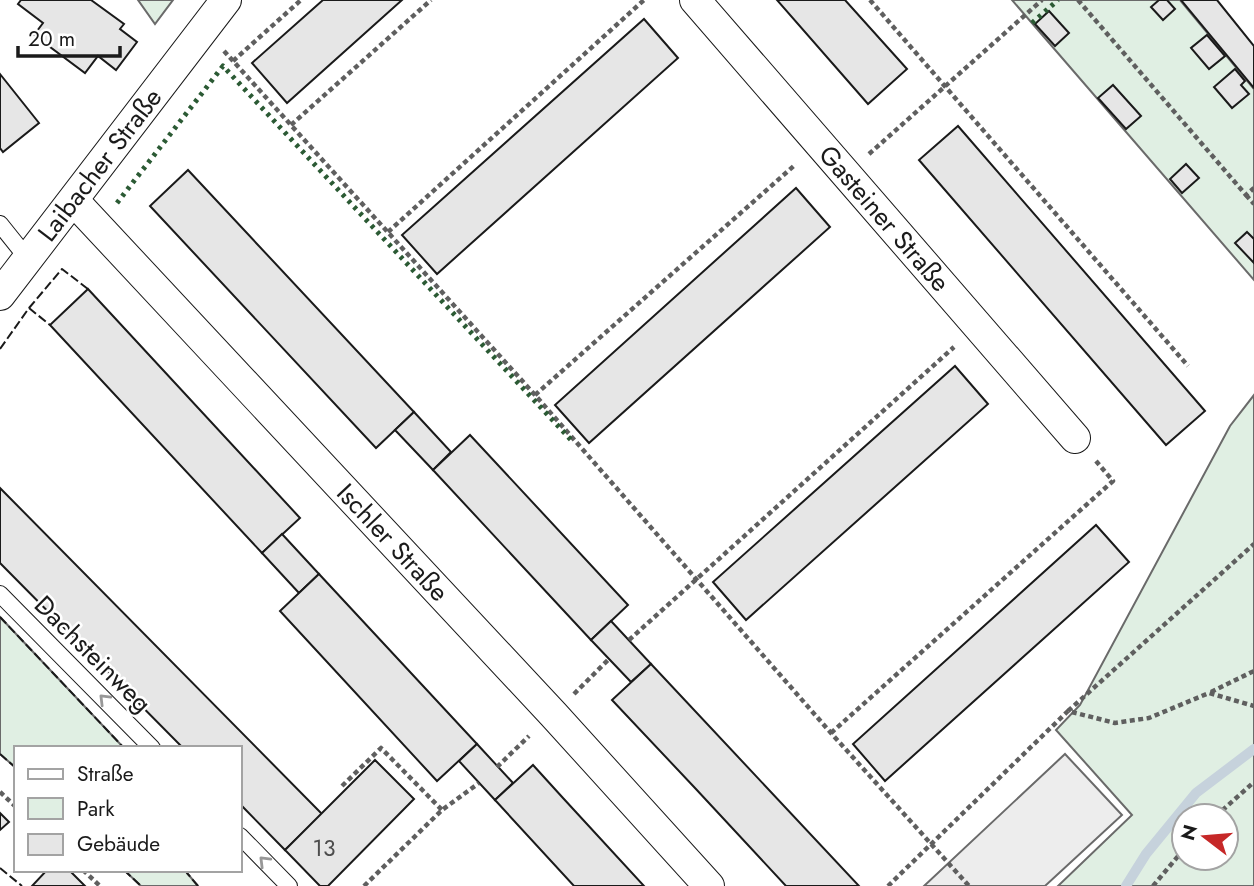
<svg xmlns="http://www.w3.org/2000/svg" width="1254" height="886" viewBox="0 0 1254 886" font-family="Jost,sans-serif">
<rect width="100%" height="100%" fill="#fff"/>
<g fill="#e0efe3" stroke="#6a6a6a" stroke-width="2" fill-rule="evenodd">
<polygon points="138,0 173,0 155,24"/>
<polygon points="1012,0 1180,0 1254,89 1254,280"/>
<path d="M1254,395V886H1058L1132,815L1056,730L1080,705L1230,426ZM1184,816H1226V858H1184Z"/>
<polygon points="0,617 124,748 16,748 16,768 0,754"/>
<polygon points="124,870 190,870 187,873 198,886 141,886"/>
</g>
<polygon fill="#ededed" stroke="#6a6a6a" stroke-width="2" points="1065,754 1122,815 1045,886 924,886"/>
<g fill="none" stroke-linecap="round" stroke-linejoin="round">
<polyline stroke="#c6d2dc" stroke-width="10" points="1126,886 1146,854 1196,793 1254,749"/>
</g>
<g fill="#e6e6e6" stroke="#1a1a1a" stroke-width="2">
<polygon points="21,0 91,0 124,24 120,29 137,42 116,70 98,56 85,73 34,35 43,23 18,4"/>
<polygon points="323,0 402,0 287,103 252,63"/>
<polygon points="777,0 845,0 907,69 868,104"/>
<polygon points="1159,0 1167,0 1175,9 1163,20 1151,7"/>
<polygon points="1181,0 1217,0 1254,46 1254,88"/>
<polygon points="1049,11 1069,33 1055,46 1035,24"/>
<polygon points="644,19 678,58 437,274 402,235"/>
<polygon points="1207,35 1225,56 1209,69 1191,48"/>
<polygon points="1235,69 1245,81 1241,85 1249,94 1232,108 1214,87"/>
<polygon points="0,74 39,123 3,152 0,148"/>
<polygon points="1113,85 1141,116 1126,129 1098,98"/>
<polygon points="958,126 1205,411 1166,445 919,160"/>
<polygon points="1186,164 1199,178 1182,193 1170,179"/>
<polygon points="188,170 414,412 376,448 150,206"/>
<polygon points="796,188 830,227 589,443 555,405"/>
<polygon points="1247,232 1254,239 1254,263 1235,243"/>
<polygon points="88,289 300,518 262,553 50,325"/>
<polygon points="955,366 988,404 746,620 713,582"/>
<polygon points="414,412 451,452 433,470 395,430"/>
<polygon points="470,435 628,605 591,640 433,470"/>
<polygon points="0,488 322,814 285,850 240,804 240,748 183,748 0,563"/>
<polygon points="1096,525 1129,562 885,781 853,744"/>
<polygon points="282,534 319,574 299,593 262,553"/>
<polygon points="319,574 477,744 437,781 280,611"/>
<polygon points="611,621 651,664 631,682 591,640"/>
<polygon points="651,664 859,886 786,886 695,788 612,700"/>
<polygon points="477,744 513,783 495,800 459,761"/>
<polygon points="375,760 414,799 328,886 320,886 285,850"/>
<polygon points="533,765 563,798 644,886 574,886 495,800"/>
<polygon points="0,813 9,822 0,830"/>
<polygon points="47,870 69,870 85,886 32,886"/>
</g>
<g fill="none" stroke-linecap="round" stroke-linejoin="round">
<defs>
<g id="service">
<polyline points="0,224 28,259"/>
<polyline points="0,594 152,748"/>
<polyline points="240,836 289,886"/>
</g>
<g id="minor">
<path id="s1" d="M695,0L1075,438"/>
<path id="s2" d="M74,201L553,714L709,886"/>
<path id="s3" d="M0,295L226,0"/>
</g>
</defs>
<use href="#service" stroke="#1a1a1a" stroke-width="18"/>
<use href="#minor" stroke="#1a1a1a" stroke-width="32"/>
<g stroke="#5f5f5f" stroke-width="4.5" stroke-dasharray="5 3.5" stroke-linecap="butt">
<polyline points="870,0 1188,366"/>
<polyline points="1078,0 1246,195 1254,188"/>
<polyline points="224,51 535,395 831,733 969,886"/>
<polyline points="233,61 301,0"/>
<polyline points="291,125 431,0"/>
<polyline points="869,154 1042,0"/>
<polyline points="1246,195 1254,204"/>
<polyline points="388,232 644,0"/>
<polyline points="535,395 796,164"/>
<polyline points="629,640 954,347"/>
<polyline points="1211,692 1254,671"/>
<polyline points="574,694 609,659"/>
<polyline points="1068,711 1254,544"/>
<polyline points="831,733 1113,481 1096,461"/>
<polyline points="497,767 529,736"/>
<polyline points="342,786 381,748 442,810"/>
<polyline points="0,792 16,807"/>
<polyline points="1216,816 1254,782"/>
<polyline points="83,870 100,886"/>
<polyline points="364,886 442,810 479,783"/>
<polyline points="888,886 1068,711 1115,723 1149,718 1209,693 1254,706"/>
<polyline points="1153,886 1184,849"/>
</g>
<use href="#service" stroke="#fff" stroke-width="16"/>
<use href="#minor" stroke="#fff" stroke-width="30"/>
<g stroke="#2b5a34" stroke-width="5" stroke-dasharray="3.5 5" stroke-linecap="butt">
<polyline points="1032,23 1058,0"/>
<polyline points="117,203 223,66 573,442"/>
</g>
<g stroke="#1a1a1a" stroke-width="2" stroke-dasharray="9 3.5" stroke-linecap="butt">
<polyline points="29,308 50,325"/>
<polyline points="0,349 29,308 62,269 88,289"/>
<polyline points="0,617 124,748"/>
<polyline points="0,754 16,768"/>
<polyline points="0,868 22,886"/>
<polyline points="124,870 141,886"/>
<polyline points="190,870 187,873 198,886"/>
</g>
</g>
<defs><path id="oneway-chevron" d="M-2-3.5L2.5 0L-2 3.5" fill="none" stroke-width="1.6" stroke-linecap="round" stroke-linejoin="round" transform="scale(1.75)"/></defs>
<g stroke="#989898">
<use href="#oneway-chevron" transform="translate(104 699) rotate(-135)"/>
<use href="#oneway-chevron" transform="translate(264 861) rotate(-135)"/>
</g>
<g text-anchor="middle" stroke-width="5" stroke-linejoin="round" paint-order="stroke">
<g font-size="23" fill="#4d4d4d">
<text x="324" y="856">13</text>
</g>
<g font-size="26" fill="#1a1a1a" stroke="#fff">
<text dy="9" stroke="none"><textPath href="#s3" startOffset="164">Laibacher Straße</textPath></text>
<text dy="9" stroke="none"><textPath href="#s1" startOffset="289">Gasteiner Straße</textPath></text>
<text dy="9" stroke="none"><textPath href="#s2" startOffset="467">Ischler Straße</textPath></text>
<text transform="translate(93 654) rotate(45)" y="9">Dachsteinweg</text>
</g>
</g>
<rect x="14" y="746" width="228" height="126" fill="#ffffff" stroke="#a3a3a3" stroke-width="2"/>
<rect x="28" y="769" width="35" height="10" fill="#ffffff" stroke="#a3a3a3" stroke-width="2"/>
<text x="77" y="781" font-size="21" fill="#1a1a1a">Straße</text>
<rect x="28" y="798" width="35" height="21" fill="#e0efe3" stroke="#a3a3a3" stroke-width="2"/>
<text x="77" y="816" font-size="21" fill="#1a1a1a">Park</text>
<rect x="28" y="834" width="35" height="21" fill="#e6e6e6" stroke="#a3a3a3" stroke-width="2"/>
<text x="77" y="851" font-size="21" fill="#1a1a1a">Gebäude</text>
<g transform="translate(1205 837) rotate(286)"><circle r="33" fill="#ffffff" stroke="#a3a3a3" stroke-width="2"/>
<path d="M0-5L12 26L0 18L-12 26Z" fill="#c62828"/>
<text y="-10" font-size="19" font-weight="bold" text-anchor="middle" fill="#1a1a1a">N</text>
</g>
<path d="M18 46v10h102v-10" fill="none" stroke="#1a1a1a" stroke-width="3.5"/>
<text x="28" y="46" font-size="21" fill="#1a1a1a" stroke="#ffffff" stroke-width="5" paint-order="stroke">20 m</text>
</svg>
